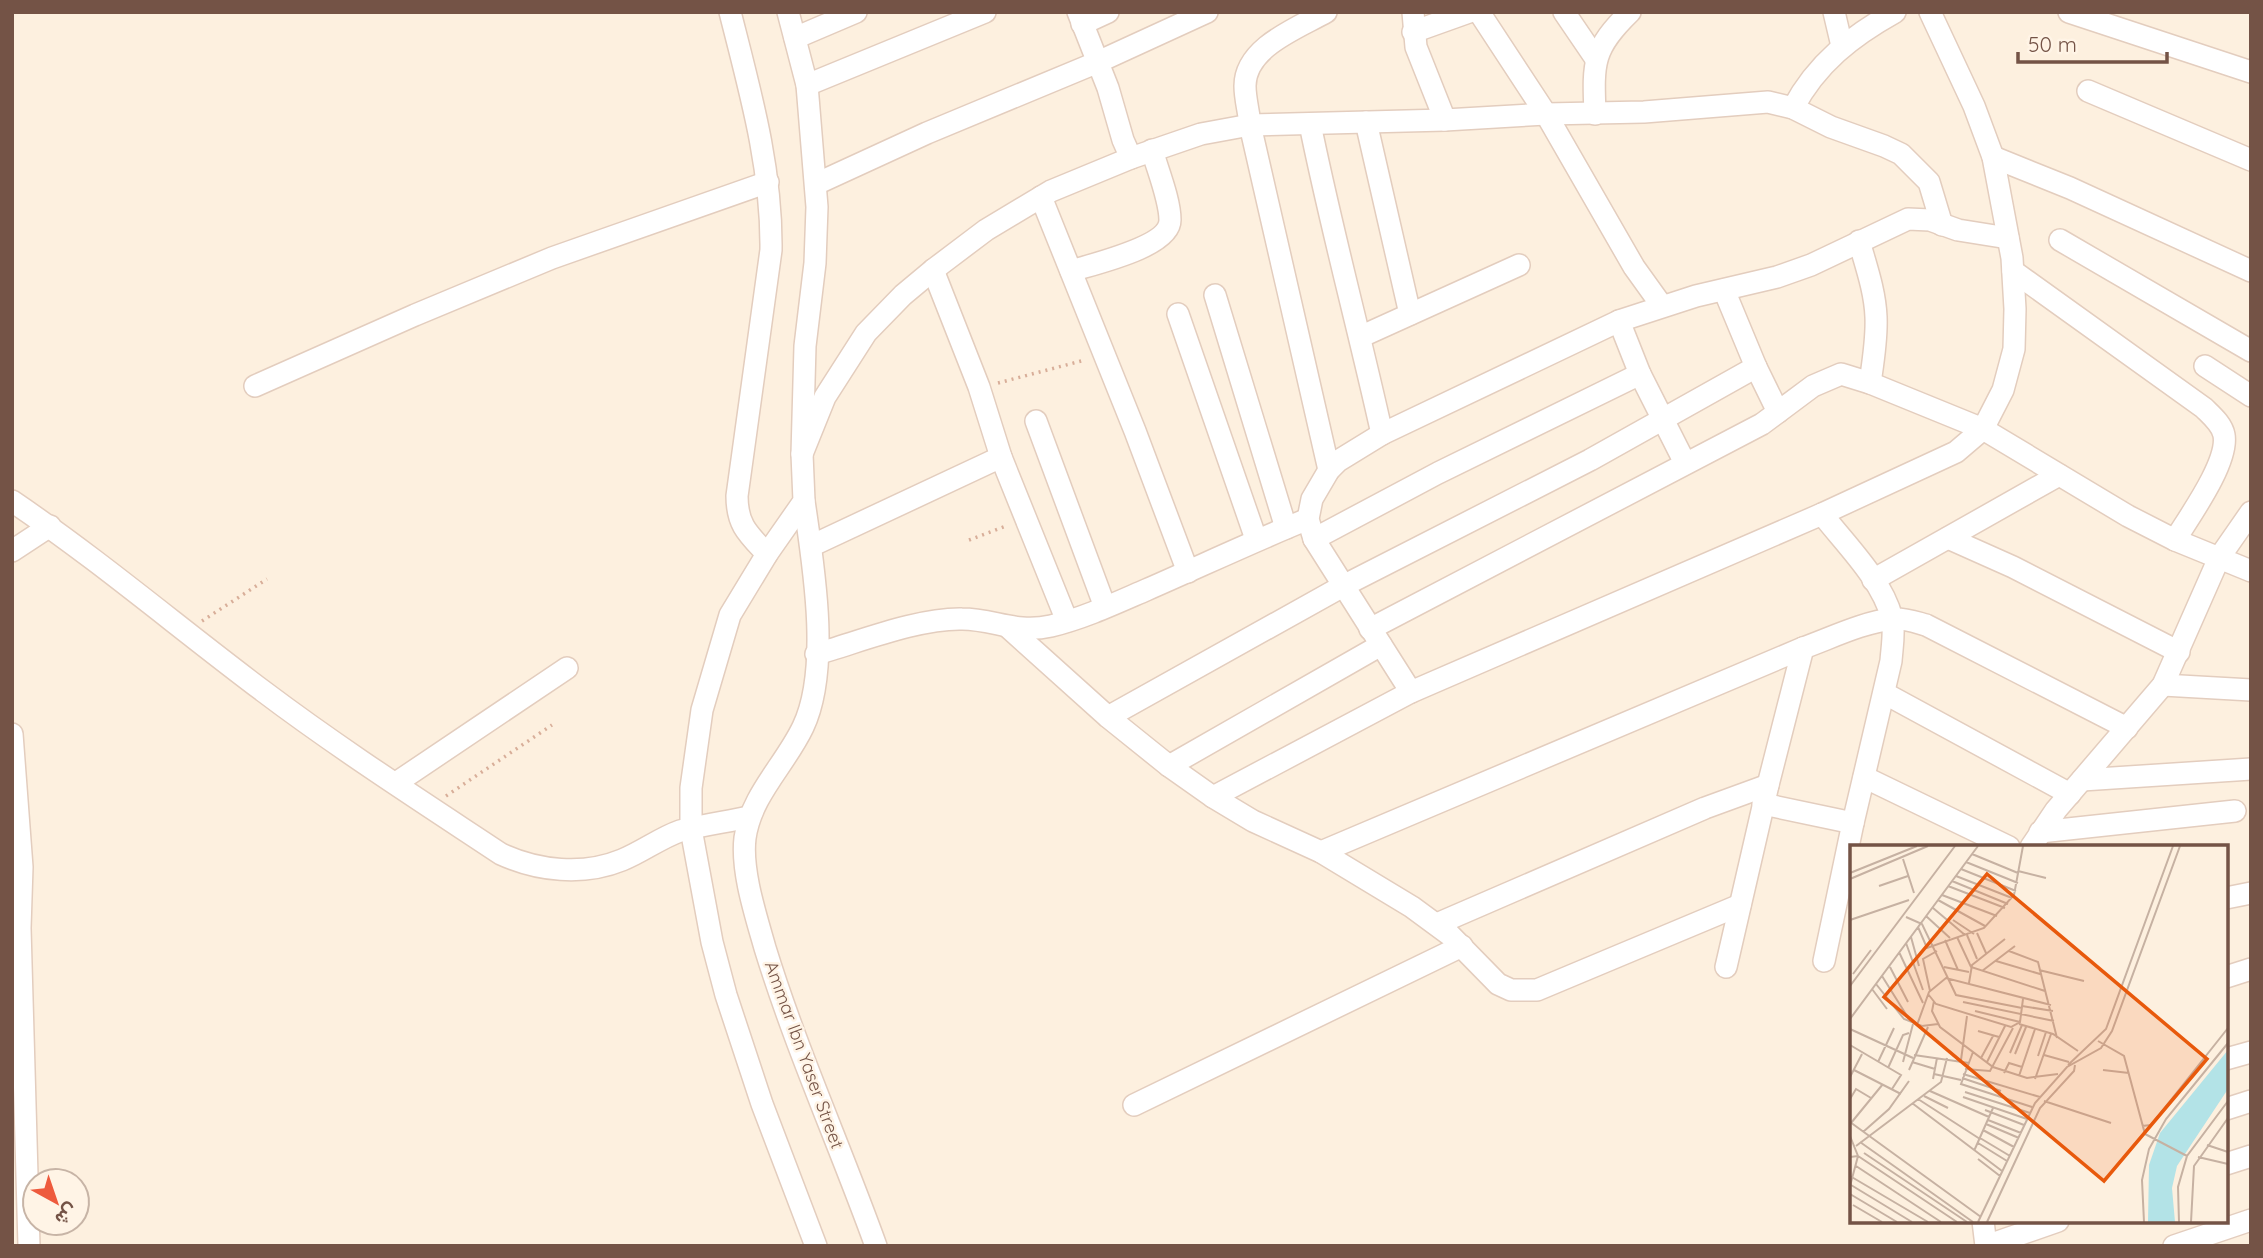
<svg xmlns="http://www.w3.org/2000/svg" width="2263" height="1258" viewBox="0 0 2263 1258" font-family="Quicksand,Vazirmatn,sans-serif">
<rect width="100%" height="100%" fill="#fdf0df"/>
<g fill="none" stroke-linecap="round" stroke-linejoin="round">
<defs>
<g id="minor">
<path d="M730,12C750,91 772,168 771,250L737,496C737,525 748,534 767,554"/>
<polyline points="788,12 807,85 817,207 815,263 805,346 802,454 804,501 767,554 730,615 702,710 691,788 691,829 712,942 726,995 762,1104 816,1246"/>
<polyline points="1078,12 1108,88 1123,140 1131,158"/>
<path d="M1326,12C1298,28 1245,47 1245,86C1245,99 1249,112 1250,125L1329,470"/>
<polyline points="1413,12 1416,47 1445,120"/>
<polyline points="1479,12 1546,114 1634,267 1662,306"/>
<polyline points="1564,12 1596,59"/>
<polyline points="1834,12 1842,46"/>
<polyline points="2069,12 2251,72"/>
<polyline points="1082,24 1108,12"/>
<polyline points="1413,32 1469,12"/>
<polyline points="795,38 856,12"/>
<polyline points="807,85 985,12"/>
<polyline points="2088,91 2251,160"/>
<path d="M1793,108C1817,63 1852,36 1895,12"/>
<path d="M1595,114C1593,63 1592,49 1630,12"/>
<polyline points="1366,122 1410,314"/>
<path d="M1310,124C1331,228 1359,330 1382,434"/>
<polyline points="1993,157 2070,188 2251,271"/>
<polyline points="816,184 927,133 1098,62 1207,12"/>
<polyline points="1041,197 1135,431 1188,572"/>
<polyline points="2060,240 2251,351"/>
<path d="M1859,241C1866,266 1875,291 1876,317C1877,339 1873,362 1870,383"/>
<polyline points="933,270 979,387 1001,457 1067,621"/>
<path d="M1071,271C1093,264 1170,247 1170,220C1170,200 1158,171 1152,150"/>
<path d="M2013,271L2204,408C2211,415 2222,424 2224,435C2229,462 2189,517 2175,540"/>
<polyline points="1724,290 1756,367 1778,412"/>
<polyline points="1215,295 1286,528"/>
<polyline points="1178,314 1256,539"/>
<polyline points="1619,321 1640,374 1685,463"/>
<polyline points="1360,337 1519,265"/>
<polyline points="2205,366 2251,396"/>
<polyline points="255,386 415,315 552,258 768,182"/>
<polyline points="1036,421 1105,607"/>
<polyline points="802,454 825,397 866,333 903,295 933,270 986,230 1051,191 1131,158 1201,134 1250,125 1445,120 1546,114 1644,112 1768,102 1793,108 1831,127 1884,146 1901,154 1929,182 1942,225"/>
<path d="M12,501C99,560 179,628 263,691C340,749 421,801 501,854C538,871 583,876 622,860C642,852 660,838 680,831C702,825 726,822 749,817"/>
<path d="M804,501C813,563 831,668 803,727C785,765 751,795 745,838C741,871 756,916 765,948C796,1049 840,1146 876,1246"/>
<path d="M1822,514C1846,545 1881,578 1892,618C1895,631 1892,647 1891,661L1853,823L1824,961"/>
<polyline points="1948,538 2013,567 2179,652"/>
<polyline points="1314,539 1438,473 1640,374"/>
<polyline points="811,546 1001,457"/>
<polyline points="12,551 50,526"/>
<polyline points="1873,580 2059,475"/>
<polyline points="1009,628 1108,717 1169,766 1213,797 1253,821 1321,852 1412,907 1450,935 1498,984 1511,990 1537,990 1740,905"/>
<polyline points="1370,629 1762,424 1813,386 1841,374 1870,383 1983,429 2128,516 2175,540 2251,571"/>
<path d="M816,654C859,642 918,618 962,619C994,619 1016,634 1051,626C1084,618 1116,603 1146,590C1201,566 1254,541 1308,519"/>
<polyline points="2163,685 2251,690"/>
<polyline points="1411,692 1314,539 1308,519 1312,499 1329,470 1338,461 1382,434 1619,321 1696,296 1777,277 1811,265 1908,219 1930,220 1958,230 2008,238"/>
<polyline points="1884,693 2070,794"/>
<polyline points="1108,717 1343,586 1590,460 1756,367"/>
<polyline points="12,734 22,867 20,928 29,1246"/>
<polyline points="1169,766 1381,645"/>
<polyline points="1864,777 2009,847"/>
<polyline points="2082,780 2251,769"/>
<polyline points="396,783 567,668"/>
<polyline points="1213,797 1411,692 1822,514 1956,452 1983,429 2003,390 2014,349 2015,309 2012,258 1993,157 1974,106 1930,12"/>
<polyline points="1763,804 1853,823"/>
<polyline points="2040,832 2235,811"/>
<polyline points="2031,847 2056,810 2163,685 2219,558 2251,512"/>
<path d="M1321,852L1803,648C1831,638 1863,622 1893,619C1904,618 1915,622 1926,625L2127,728"/>
<polyline points="2226,898 2251,893"/>
<polyline points="1437,924 1705,808 1768,785"/>
<polyline points="1726,967 1768,785 1803,648"/>
<polyline points="2226,977 2251,969"/>
<polyline points="2226,1059 2251,1052"/>
<polyline points="1134,1105 1462,946"/>
<polyline points="2226,1109 2251,1101"/>
<polyline points="2226,1164 2251,1156"/>
<polyline points="1983,1221 1986,1246"/>
<polyline points="1986,1246 2058,1221"/>
<polyline points="2174,1246 2251,1220"/>
</g>
</defs>
<use href="#minor" stroke="#e3cdbe" stroke-width="24"/>
<g stroke="#d8ae99" stroke-width="3.5" stroke-dasharray="2 5" stroke-linecap="butt">
<polyline points="998,383 1085,360"/>
<polyline points="969,540 1006,526"/>
<polyline points="202,621 267,579"/>
<polyline points="446,796 552,725"/>
</g>
<use href="#minor" stroke="#fff" stroke-width="21"/>
</g>
<g text-anchor="middle" stroke-width="5" stroke-linejoin="round" paint-order="stroke">
<g font-size="18" fill="#745346" stroke="#fff4e6">
<text transform="translate(804 1055) rotate(70)" y="6">Ammar Ibn Yaser Street</text>
</g>
</g>
<g transform="translate(1850 845)">
<rect width="378" height="378" fill="#fdf0df"/>
<path d="M378,205V244L327,321L322,343L325,377H298L299,320L310,288Z" fill="#b3e3e7"/>
<path fill="none" stroke="#c6b1a2" stroke-width="2" d="M122,9L168,28M53,14L64,48M116,17L168,38M111,24L166,46M168,26L196,33M0,28L67,1M106,31L162,53M0,34L78,1M102,36L158,59M29,41L58,31M98,41L155,63M92,50L147,71M88,55L135,81M83,63L115,90M76,71L100,93M56,72L72,79L106,150L172,163M0,75L59,55M103,75L124,89M68,82L77,103L134,83L164,50L173,1M127,88L136,108M117,90L127,114M61,92L69,121M107,92L121,122L195,146M95,95L108,125M56,98L73,145M159,106L188,117L207,193M49,107L73,158M146,116L190,129M40,122L58,157M94,122L119,127M189,125L234,136M132,126L165,101M3,129L21,105M32,131L57,171M119,138L122,120L155,94M26,139L54,174L72,181L88,179M0,141L105,1M22,144L37,164M80,146L73,114L87,106M78,149L86,159L161,182L170,177L173,154M84,156L82,166L90,182L143,222L177,233L208,229M113,157L204,176M172,161L203,166M125,166L170,177M0,174L128,1M169,179L203,189L228,206M67,180L79,147L96,133L201,160M0,184L63,213M128,186L149,192M248,196L274,211L295,289L337,311M0,200L51,230L42,244M123,207L111,239L182,262M160,208L172,180M165,209L176,182M64,210L119,218M194,210L219,217M188,211L196,187M131,213L143,191M111,215L117,171M28,217L44,183M53,217L63,179M62,217L85,224M137,217L155,181M218,220L256,184L323,1M38,223L53,190L59,188M115,224L140,226L163,183M4,225L51,249M59,225L78,182M253,225L279,228M154,228L159,218L172,222M84,229L111,235M113,229L190,252M169,231L185,184M0,232L12,209M112,233L151,246M83,234L87,213M185,234L201,189M80,246L139,272M115,247L180,268M74,251L98,263M113,252L177,274M0,254L6,244L21,253M68,254L130,294M194,256L261,278M62,258L152,326M135,265L174,280M138,275L171,288M0,277L131,372M1,278L33,239M136,279L169,293M292,281L301,280L378,183M133,285L164,302M13,287L39,264L59,236M0,291L8,311L0,341M130,293L160,311M10,297L123,377M128,298L157,316M357,300L378,307M6,301L91,237L97,213M124,306L143,263M14,308L117,377M0,312L8,311L107,377M348,312L378,319M128,314L150,331M6,321L91,377M0,331L78,377M1,340L62,377M0,349L47,377M3,360L32,377M128,377L185,258L217,222L251,203L262,186L330,1M137,377L190,263L224,226L225,220M294,377L292,335L299,304L316,274L378,198M329,377L328,342L337,311L378,256M341,377L344,321L378,273"/>
<path fill="#e8590c" fill-opacity="0.15" stroke="#e8590c" stroke-width="3.5" d="M137,29L357,214L254,336L34,152Z"/>
<rect width="378" height="378" fill="none" stroke="#745346" stroke-width="3.5"/>
</g>
<rect width="2263" height="1258" fill="none" stroke="#745346" stroke-width="28"/>
<g transform="translate(56 1202) rotate(140)"><circle r="33" fill="#fff4e6" stroke="#c7b4a6" stroke-width="2"/>
<path d="M0-5L12 26L0 18L-12 26Z" fill="#ee5a3d"/>
<text y="-10" font-size="19" font-weight="bold" text-anchor="middle" fill="#745346">ش</text>
</g>
<path d="M2018 52v10h149v-10" fill="none" stroke="#745346" stroke-width="3.5"/>
<text x="2028" y="52" font-size="21" fill="#745346" stroke="#fff4e6" stroke-width="5" paint-order="stroke">50 m</text>
</svg>
